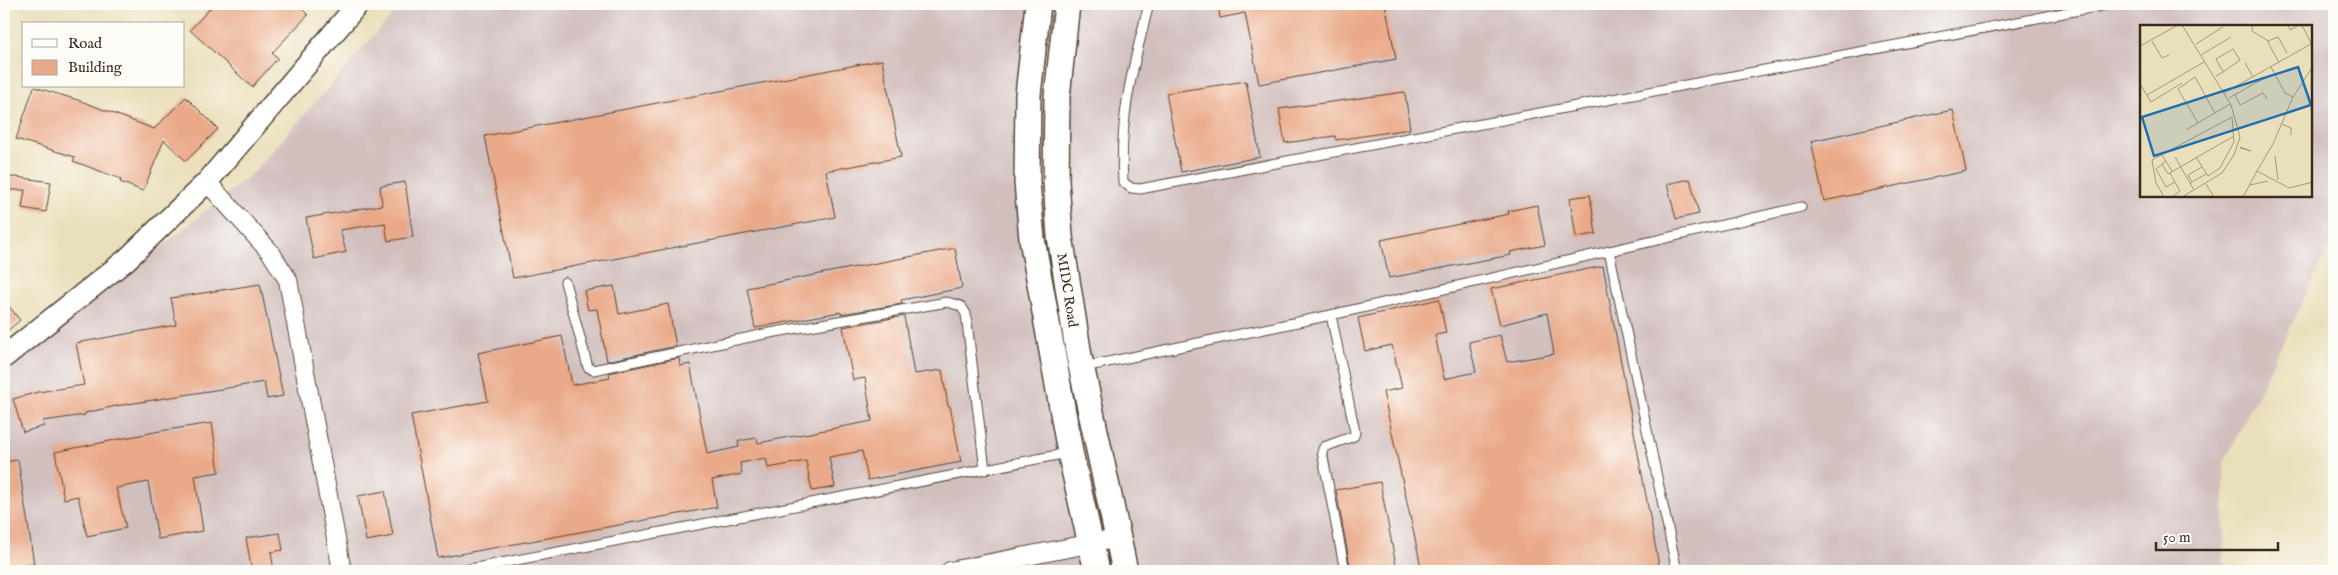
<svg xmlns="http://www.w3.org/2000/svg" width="2338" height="575" viewBox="0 0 2338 575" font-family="'IM FELL English',serif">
<rect width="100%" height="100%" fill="#fdfcf7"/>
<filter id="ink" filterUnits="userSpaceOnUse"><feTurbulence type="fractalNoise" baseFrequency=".02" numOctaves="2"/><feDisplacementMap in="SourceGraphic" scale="10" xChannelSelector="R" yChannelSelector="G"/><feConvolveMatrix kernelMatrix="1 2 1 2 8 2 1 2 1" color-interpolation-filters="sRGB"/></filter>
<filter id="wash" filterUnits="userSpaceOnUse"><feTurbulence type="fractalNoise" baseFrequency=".0096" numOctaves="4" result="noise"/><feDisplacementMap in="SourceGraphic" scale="20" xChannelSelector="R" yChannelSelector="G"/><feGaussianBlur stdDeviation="1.12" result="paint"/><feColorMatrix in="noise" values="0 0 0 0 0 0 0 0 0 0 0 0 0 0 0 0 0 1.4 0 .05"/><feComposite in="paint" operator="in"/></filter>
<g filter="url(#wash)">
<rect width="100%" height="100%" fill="#eadfbb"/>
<path fill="#d1bfbe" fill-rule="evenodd" d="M402,4H2334V237L2224,463V571H4V374L253,173ZM2142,26H2312V196H2142Z"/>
<g id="blocks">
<g fill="#eaaa8a">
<polygon points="214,4 297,4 308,15 272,53 278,58 252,87 190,30"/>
<polygon points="1218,4 1385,4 1396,59 1259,84 1245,13 1220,18"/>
<polygon points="882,60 901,157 826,171 835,217 513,278 485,136"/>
<polygon points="1246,81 1260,157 1181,172 1166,93"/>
<polygon points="34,87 78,100 154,129 186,97 218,129 186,161 164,140 143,191 120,182 121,179 73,161 75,157 16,139"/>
<polygon points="1405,92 1410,129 1336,140 1335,136 1285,143 1279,109"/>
<polygon points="1953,110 1966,171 1824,201 1811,141"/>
<polygon points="15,177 51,182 46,212 22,208 25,190 4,190 4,178"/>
<polygon points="1690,179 1699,214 1676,219 1667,184"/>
<polygon points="405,182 413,237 388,241 385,223 340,230 346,252 314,259 306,218 382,205 380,186"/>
<polygon points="1590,195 1596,234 1576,237 1570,198"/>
<polygon points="1537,205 1545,245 1510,252 1511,255 1389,278 1381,240 1509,214 1508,211"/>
<polygon points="955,248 962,288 901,300 902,304 841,314 840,312 755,328 747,288"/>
<polygon points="1603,266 1660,571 1422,571 1383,392 1402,388 1392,345 1365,351 1358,318 1439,299 1446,333 1435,335 1444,379 1476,372 1469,342 1500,335 1507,362 1554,354 1547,313 1500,325 1491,289"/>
<polygon points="260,284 283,396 267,399 264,382 116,406 85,413 85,415 43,421 44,426 23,432 13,399 38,392 84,385 76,343 176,325 171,298"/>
<polygon points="614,286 619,314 668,304 676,346 607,361 597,309 588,310 584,291"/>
<polygon points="4,300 20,320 4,334"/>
<polygon points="904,316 914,374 942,370 948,406 950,406 961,462 868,480 862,451 829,457 835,487 812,491 806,461 768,468 766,458 740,463 742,474 712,480 717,507 438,558 411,415 488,401 478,353 562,336 572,385 610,378 609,373 679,358 680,366 690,364 707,454 739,447 738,441 757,438 758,443 872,421 865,378 853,380 843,327"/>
<polygon points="212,423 219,472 195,476 203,531 158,539 148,482 116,488 126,528 87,536 78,496 64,499 55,452 160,431"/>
<polygon points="18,460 34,564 4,569 4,462"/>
<polygon points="1380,482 1397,571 1351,571 1336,490"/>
<polygon points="385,491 393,536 366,541 358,496"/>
<polygon points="280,533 283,550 271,552 274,571 252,571 246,538"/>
</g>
</g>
</g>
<g filter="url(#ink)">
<use href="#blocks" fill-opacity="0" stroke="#554536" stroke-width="1"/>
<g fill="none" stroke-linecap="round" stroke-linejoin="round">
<defs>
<g id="service">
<path d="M1149,4C1133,66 1119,117 1123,182L1131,188L1140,189L2111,4"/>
<polyline points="1609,251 1677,571"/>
<polyline points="565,282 588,367 593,370 770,333 947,302 961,306 966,314 985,470"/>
<polyline points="1331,315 1355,432 1354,436 1324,447 1322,452 1345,571"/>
<polyline points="1084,367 1331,315 1801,207"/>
<polyline points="460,571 1068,453"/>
</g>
<g id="minor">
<polyline points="207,182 271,253 288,280 342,571"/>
<polyline points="950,571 1119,538"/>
</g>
<polyline id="tertiary" points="4,357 126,260 207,182 358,4"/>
<g id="secondary">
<polyline points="1038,4 1028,95 1027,182 1032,239 1070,452 1097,571"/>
<polyline points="1067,4 1057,97 1056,181 1060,236 1079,356 1125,571"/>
</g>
</defs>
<use href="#service" stroke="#554536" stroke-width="11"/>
<use href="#minor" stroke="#554536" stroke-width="20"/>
<use href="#tertiary" stroke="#554536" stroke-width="24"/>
<use href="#secondary" stroke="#554536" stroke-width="28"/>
<use href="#service" stroke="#fff" stroke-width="9"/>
<use href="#minor" stroke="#fff" stroke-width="18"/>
<use href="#tertiary" stroke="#fff" stroke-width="21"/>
<use href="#secondary" stroke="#fff" stroke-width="25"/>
</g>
</g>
<g text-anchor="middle" stroke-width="5" stroke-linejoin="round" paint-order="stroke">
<g font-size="14" fill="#3b2a1e" stroke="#fdfcf7">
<text transform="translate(1068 290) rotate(81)" y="5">MIDC Road</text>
</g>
</g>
<g transform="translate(2140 25)">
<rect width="172" height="172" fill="#eadfbb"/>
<path fill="none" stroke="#a4977c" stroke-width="1" d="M112,0V6L127,15L139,38M148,0L150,5L159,0M162,0L172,20M12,16L22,33L29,30M128,16L138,12L147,28M56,19L83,2M0,21L38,0M61,30L91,12M105,38L113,52M131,42L145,68L153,72M76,51L83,47L100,35L93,24L76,34L83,47M0,59L11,77L42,58M84,68L171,19M7,70L64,37M95,70L100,80L123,68L127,74M89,73L130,50M58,98L38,64L55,52L75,88M142,99L151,103V110M46,105L90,79M100,123L111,126L100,122M22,130L32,146M135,131L138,155M35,132L54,165M26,136L16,144L26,162L35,157M22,139L28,149L94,111M117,146L133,119L153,72L173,41M30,148L40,166L32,172M52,157L48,150L62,142M50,158L66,149M66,159L74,172M110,160L128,156M24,172L16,158L12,135L92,92L94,117L80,143L68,151L56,132M42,172L82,148L94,130L100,112L91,80L42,0M103,172L117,146L149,163L173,157"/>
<path fill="#1f6fb2" fill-opacity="0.15" stroke="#1f6fb2" stroke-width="2.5" d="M158,42L171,80L14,131L2,92Z"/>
<rect width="172" height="172" fill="none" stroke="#3b2a1e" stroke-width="2.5"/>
</g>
<rect width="2338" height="575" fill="none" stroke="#fdfcf7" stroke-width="20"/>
<rect x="22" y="22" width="162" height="65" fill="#fdfcf7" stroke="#afa8a0"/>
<rect x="32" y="39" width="25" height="8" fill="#ffffff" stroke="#afa8a0"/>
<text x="68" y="48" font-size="15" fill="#3b2a1e">Road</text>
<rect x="32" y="60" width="25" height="15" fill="#eaaa8a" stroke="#afa8a0"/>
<text x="68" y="72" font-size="15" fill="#3b2a1e">Building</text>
<path d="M2156 542v8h122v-8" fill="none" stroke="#3b2a1e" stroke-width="2.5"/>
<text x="2163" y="542" font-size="15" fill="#3b2a1e" stroke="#fdfcf7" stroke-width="4" paint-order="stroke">50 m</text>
</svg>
